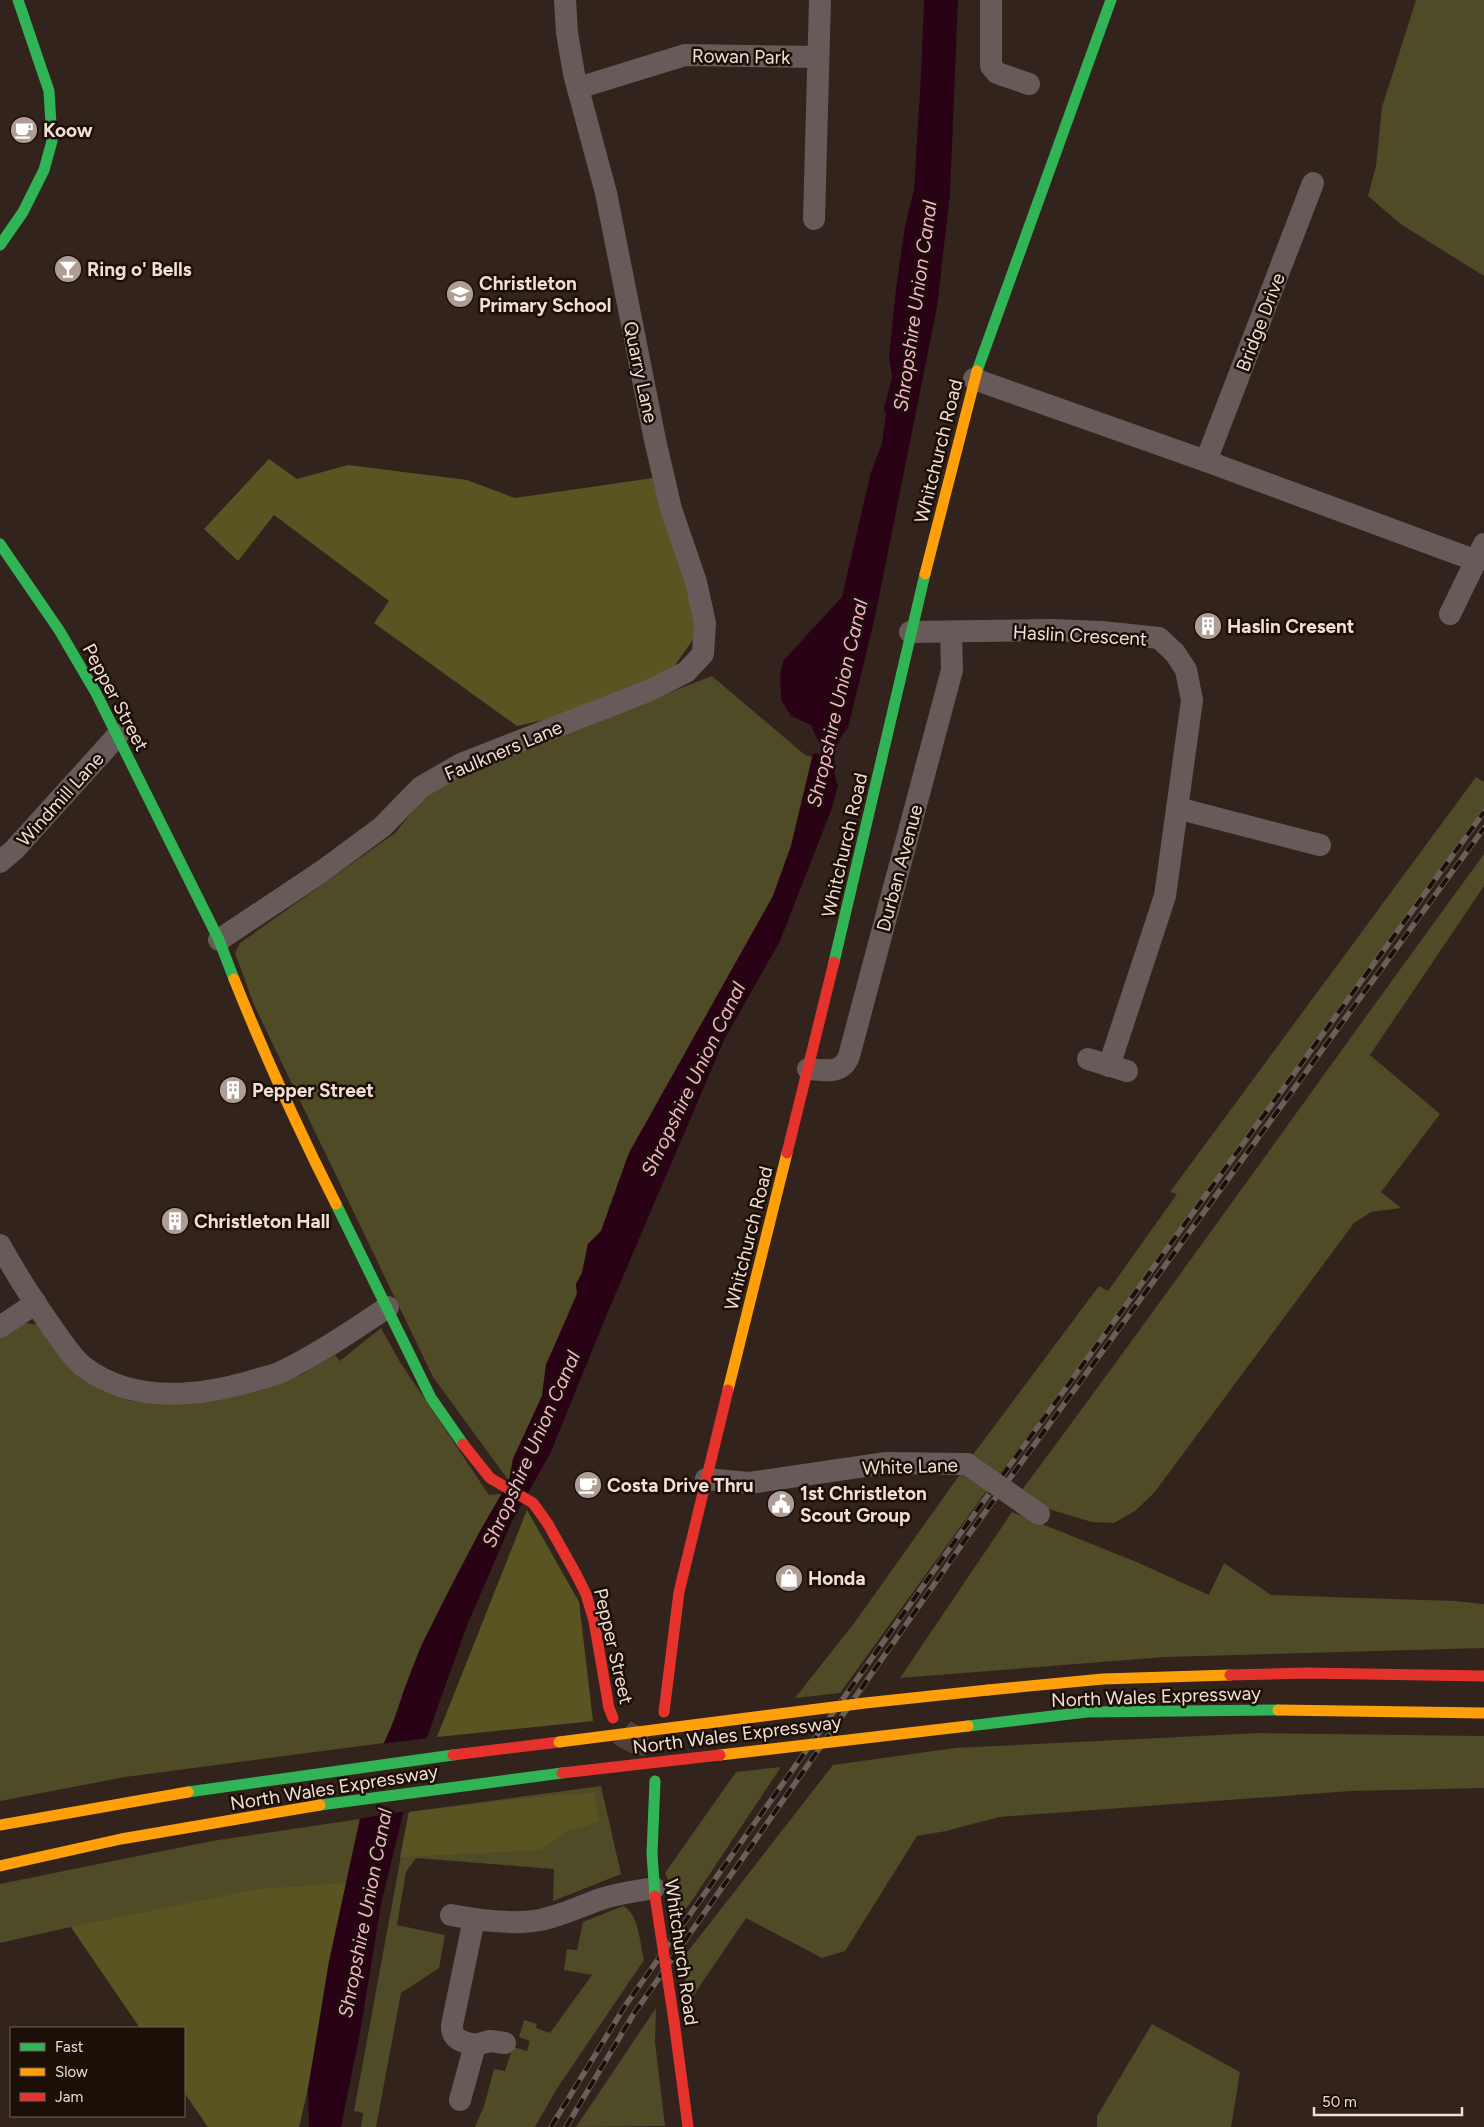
<svg xmlns="http://www.w3.org/2000/svg" width="1484" height="2127" viewBox="0 0 1484 2127" font-family="Figtree,sans-serif">
<rect width="100%" height="100%" fill="#32241c"/>
<g fill="#4e4b26">
<polygon points="1416,0 1484,0 1484,276 1402,225 1368,196 1376,166 1382,107"/>
<polygon points="712,676 805,755 812,757 791,846 773,896 629,1153 601,1231 588,1244 582,1273 576,1284 577,1294 546,1365 542,1396 513,1459 509,1481 433,1377 254,1005 235,953 240,943 395,833 421,801 435,790 463,772"/>
<polygon points="1476,777 1484,782 1484,811 1435,883 998,1476 972,1456 1099,1286 1108,1291 1177,1194 1170,1192"/>
<path d="M1484,854V886L1370,1055L1440,1114L1381,1192L1401,1208L1371,1212L1354,1223L1154,1493L1135,1511L1114,1523L1092,1522L1045,1508L1022,1490C1178,1280 1329,1066 1484,854Z"/>
<path d="M25,1323L39,1325L100,1390L131,1401L179,1404L224,1399L301,1375L335,1355L340,1361L381,1328L400,1362L489,1495L502,1494C473,1542 447,1592 423,1643C407,1676 399,1711 384,1743L125,1777L0,1801V1336Z"/>
<polygon points="961,1473 987,1490 840,1693 795,1698 855,1622"/>
<polygon points="1012,1512 1139,1563 1209,1595 1224,1563 1271,1595 1454,1601 1484,1604 1484,1648 1165,1657 900,1678"/>
<polygon points="1260,1733 1484,1736 1484,1788 1351,1791 999,1817 946,1831 917,1836 845,1951 822,1958 746,1918 689,2002 682,1959 833,1765 955,1748"/>
<path d="M781,1767L689,1905L673,1922C671,1907 672,1885 665,1873L736,1772Z"/>
<polygon points="601,1786 621,1874 553,1901 554,1869 416,1858 406,1872 397,1925 445,1935 439,1968 401,1993 376,2127 361,2127 363,2113 354,2111 409,1812"/>
<polygon points="360,1819 329,1961 308,2089 299,2127 208,2127 184,2092 184,2028 140,2028 71,1927 0,1943 0,1884 212,1841"/>
<path d="M623,1906C639,1913 640,1944 644,1960L556,2090L535,2127H475L484,2106L494,2069L505,2071L513,2047L527,2051L530,2041L519,2037L524,2020L537,2024L536,2028L550,2033L592,1975L564,1970L567,1949L577,1950L583,1922Z"/>
<polygon points="656,2008 655,2042 665,2126 576,2127"/>
<polygon points="1152,2024 1240,2072 1231,2127 1097,2127 1097,2116"/>
</g>
<g fill="#585522">
<polygon points="269,459 297,479 348,465 467,480 515,498 653,478 687,579 694,617 694,638 671,671 556,717 517,726 374,623 389,601 274,515 238,561 204,529"/>
<polygon points="527,1510 579,1602 593,1721 437,1737"/>
<polygon points="594,1793 599,1822 568,1831 541,1850 400,1857 409,1812 546,1796"/>
<path d="M346,1883C329,1964 318,2046 299,2127H208L184,2092V2028H140L71,1927L258,1889Z"/>
</g>
<path fill="#290315" d="M924,0H958L950,194L937,307L875,617L848,728C835,740 830,769 838,785L832,808L780,941L724,1040L607,1314L550,1454L512,1521L466,1628L426,1740L403,1814L381,1904L360,2033L341,2127H309L308,2089L329,1961L360,1819L384,1743L394,1721L403,1693L422,1644L480,1531L509,1481L513,1459L542,1396L546,1365L577,1294L576,1284L582,1273L588,1244L601,1231L629,1153L773,896L791,846L813,755L818,741L811,725L791,716L781,700L780,676L783,661L842,597L871,472L882,443L886,415L884,408L892,377L889,356L896,289L905,226L914,190L921,75Z"/>
<g fill="#32241c">
<polygon points="816,741 841,744 839,756 811,753"/>
<polygon points="429,1738 406,1811 357,1819 381,1744"/>
</g>
<g fill="none" stroke-linecap="round" stroke-linejoin="round">
<path stroke="#4f4038" stroke-width="28" stroke-dasharray="28 14" stroke-linecap="butt" d="M622,1732C633,1741 645,1743 660,1744"/>
<g stroke="#665b58" stroke-width="22">
<polyline points="991,0 991,66 997,73 1029,84"/>
<polyline points="578,88 685,55 818,57"/>
<polyline points="814,219 820,0"/>
<polyline points="974,379 1206,461 1477,561"/>
<polyline points="1206,461 1313,183"/>
<polyline points="1450,614 1484,544"/>
<polyline points="910,632 1052,630 1102,632 1159,638 1175,653 1186,670 1192,700 1165,896 1109,1066"/>
<polyline points="1177,808 1320,845"/>
<polyline points="0,862 14,850 118,735"/>
<polyline points="219,940 321,872 382,827 421,787 461,764 648,691 686,672 703,654 705,623 696,582 671,509 655,440 606,193 574,74 567,33 565,0"/>
<polyline points="1088,1059 1127,1071"/>
<path d="M808,1069C825,1070 842,1075 849,1056L952,670L951,632"/>
<path d="M0,1245C16,1274 34,1302 53,1329C62,1341 72,1358 84,1367C133,1404 197,1397 252,1381C261,1378 272,1376 281,1372C319,1354 353,1330 388,1307"/>
<polyline points="0,1327 36,1303"/>
<polyline points="706,1479 749,1483 886,1463 967,1464"/>
<path d="M451,1915C477,1920 514,1925 540,1920C561,1916 581,1906 601,1899C619,1893 636,1891 654,1888"/>
<polyline points="475,2045 490,2041 505,2043"/>
<path d="M460,2100L475,2045C463,2042 451,2040 452,2025L474,1919"/>
</g>
<g stroke="#30b455" stroke-width="11">
<polyline points="0,245 23,212 44,170 52,141 49,91 18,0"/>
<polyline points="977,371 1111,0"/>
<polyline points="0,544 59,630 96,693 219,940 234,979"/>
<polyline points="834,962 925,574"/>
<polyline points="336,1204 431,1398 463,1444"/>
<polyline points="968,1726 1087,1712 1278,1710"/>
<polyline points="655,1781 652,1854 655,1896"/>
<polyline points="188,1792 453,1755"/>
<polyline points="320,1805 562,1773"/>
</g>
<g stroke="#ff9f0a" stroke-width="11">
<polyline points="925,574 977,371"/>
<path d="M234,979C265,1056 299,1131 336,1204"/>
<polyline points="728,1390 787,1153"/>
<polyline points="988,1690 1103,1679 1230,1675"/>
<polyline points="1278,1710 1484,1713"/>
<polyline points="0,1825 188,1792"/>
<polyline points="0,1866 121,1839 320,1805"/>
</g>
<g stroke="#e5322d" stroke-width="11">
<polyline points="787,1153 834,962"/>
<polyline points="463,1444 490,1478 533,1503 548,1524 576,1574 586,1594 594,1621 609,1708 613,1718"/>
<polyline points="1230,1675 1307,1673 1484,1676"/>
<polyline points="664,1712 679,1592 728,1390"/>
<polyline points="453,1755 559,1742"/>
<polyline points="674,2021 688,2127"/>
</g>
<defs>
<g id="rail">
<polyline points="551,2127 625,2006 962,1531 1484,812"/>
<polyline points="566,2127 633,2015 970,1533 1484,828"/>
</g>
</defs>
<use href="#rail" stroke="#69605a" stroke-width="5.5"/>
<use href="#rail" stroke="#1b0f08" stroke-width="4" stroke-dasharray="11" stroke-linecap="butt"/>
<polyline stroke="#665b58" stroke-width="22" points="967,1464 1039,1514"/>
<g stroke="#ff9f0a" stroke-width="11">
<polyline points="559,1742 865,1703 988,1690"/>
<polyline points="720,1755 968,1726"/>
</g>
<g stroke="#e5322d" stroke-width="11">
<polyline points="562,1773 720,1755"/>
<polyline points="655,1896 674,2021"/>
</g>
</g>
<defs>
<symbol id="cafe-disc" viewBox="-11 -11 22 22"><circle r="9.5" fill="#ae9d94" stroke="#1b0f08"/><path d="M-5.5-4.5H6V0H3Q3 3.5 0 3.5H-2.5Q-5.5 3.5-5.5 0ZM3-3.2v2h1.7v-2ZM-6 4.5H4V6H-6Z" fill="#fff"/></symbol>
<symbol id="bar-disc" viewBox="-11 -11 22 22"><circle r="9.5" fill="#ae9d94" stroke="#1b0f08"/><path d="M-6-5H6L.8 .8V4.5H3.5V6h-7V4.5H-.8V.8Z" fill="#fff"/></symbol>
<symbol id="school-disc" viewBox="-11 -11 22 22"><circle r="9.5" fill="#ae9d94" stroke="#1b0f08"/><path d="M0-5L7-2L0 1L-7-2ZM-4 1L0 2.5L4 1V4Q0 6-4 4Z" fill="#fff"/></symbol>
<symbol id="building-disc" viewBox="-11 -11 22 22"><circle r="9.5" fill="#ae9d94" stroke="#1b0f08"/><path d="M-4-6H4V6H1V3H-1V6H-4ZM-2.5-4.3h1.7v1.8h-1.7ZM.8-4.3h1.7v1.8H.8ZM-2.5-1h1.7V.8h-1.7ZM.8-1h1.7V.8H.8Z" fill="#fff"/></symbol>
<symbol id="civic-disc" viewBox="-11 -11 22 22"><circle r="9.5" fill="#ae9d94" stroke="#1b0f08"/><path d="M-.6-6.5H3V-4.5H.6V-3L4-1V1h2V6H-6V1h2V-1L-.6-3ZM-1.2 2.5V6h2.4V2.5Z" fill="#fff"/></symbol>
<symbol id="shop-disc" viewBox="-11 -11 22 22"><circle r="9.5" fill="#ae9d94" stroke="#1b0f08"/><path d="M-5-2.5h2.3a2.7 3.5 0 0 1 5.4 0H5L5.5 6h-11ZM-1.5-2.5h3a1.5 2.3 0 0 0-3 0Z" fill="#fff"/></symbol>
</defs>
<g fill-rule="evenodd">
<use href="#cafe-disc" x="8" y="114" width="32" height="32"/>
<use href="#bar-disc" x="52" y="253" width="32" height="32"/>
<use href="#school-disc" x="444" y="278" width="32" height="32"/>
<use href="#building-disc" x="1192" y="610" width="32" height="32"/>
<use href="#building-disc" x="217" y="1074" width="32" height="32"/>
<use href="#building-disc" x="159" y="1205" width="32" height="32"/>
<use href="#cafe-disc" x="572" y="1469" width="32" height="32"/>
<use href="#civic-disc" x="765" y="1488" width="32" height="32"/>
<use href="#shop-disc" x="773" y="1562" width="32" height="32"/>
</g>
<g text-anchor="middle" stroke-width="5" stroke-linejoin="round" paint-order="stroke">
<g font-size="19" fill="#f1ded4" stroke="#1b0f08">
<text transform="translate(741 56) rotate(1)" y="7">Rowan Park</text>
<text transform="translate(1260 322) rotate(-69)" y="7">Bridge Drive</text>
<text transform="translate(641 372) rotate(78)" y="7">Quarry Lane</text>
<text transform="translate(938 451) rotate(-76)" y="7">Whitchurch Road</text>
<text transform="translate(1080 635) rotate(3)" y="7">Haslin Crescent</text>
<text transform="translate(116 697) rotate(62)" y="7">Pepper Street</text>
<text transform="translate(503 750) rotate(-23)" y="7">Faulkners Lane</text>
<text transform="translate(60 799) rotate(-48)" y="7">Windmill Lane</text>
<text transform="translate(844 845) rotate(-77)" y="7">Whitchurch Road</text>
<text transform="translate(899 868) rotate(-75)" y="7">Durban Avenue</text>
<text transform="translate(748 1238) rotate(-76)" y="7">Whitchurch Road</text>
<text transform="translate(910 1466) rotate(-2)" y="7">White Lane</text>
<text transform="translate(614 1646) rotate(77)" y="7">Pepper Street</text>
<text transform="translate(1156 1696) rotate(-2)" y="7">North Wales Expressway</text>
<text transform="translate(737 1734) rotate(-7)" y="7">North Wales Expressway</text>
<text transform="translate(334 1787) rotate(-9)" y="7">North Wales Expressway</text>
<text transform="translate(682 1952) rotate(82)" y="7">Whitchurch Road</text>
</g>
<g font-size="19" font-weight="bold" fill="#f1ded4" stroke="#1b0f08" text-anchor="start">
<text x="43" y="137">Koow</text>
<text x="87" y="276">Ring o' Bells</text>
<text x="479" y="290">Christleton<tspan x="479" dy="22">Primary School</tspan></text>
<text x="1227" y="633">Haslin Cresent</text>
<text x="252" y="1097">Pepper Street</text>
<text x="194" y="1228">Christleton Hall</text>
<text x="607" y="1492">Costa Drive Thru</text>
<text x="800" y="1500">1st Christleton<tspan x="800" dy="22">Scout Group</tspan></text>
<text x="808" y="1585">Honda</text>
</g>
<g font-size="20" font-style="italic" fill="#f6b1cd" stroke="#1b0f08">
<text transform="translate(915 306) rotate(-82)" y="7">Shropshire Union Canal</text>
<text transform="translate(837 703) rotate(-77)" y="7">Shropshire Union Canal</text>
<text transform="translate(693 1079) rotate(-64)" y="7">Shropshire Union Canal</text>
<text transform="translate(531 1449) rotate(-66)" y="7">Shropshire Union Canal</text>
<text transform="translate(365 1913) rotate(-79)" y="7">Shropshire Union Canal</text>
</g>
</g>
<rect x="10" y="2027" width="175" height="90" fill="#1b0f08" stroke="#71625a"/>
<rect x="20" y="2043" width="25" height="8" fill="#30b455" stroke="#71625a"/>
<text x="55" y="2052" font-size="15" fill="#f1ded4">Fast</text>
<rect x="20" y="2068" width="25" height="8" fill="#ff9f0a" stroke="#71625a"/>
<text x="55" y="2077" font-size="15" fill="#f1ded4">Slow</text>
<rect x="20" y="2093" width="25" height="8" fill="#e5322d" stroke="#71625a"/>
<text x="55" y="2102" font-size="15" fill="#f1ded4">Jam</text>
<path d="M1314 2107v8h148v-8" fill="none" stroke="#f1ded4" stroke-width="2.5"/>
<text x="1322" y="2107" font-size="15" fill="#f1ded4" stroke="#1b0f08" stroke-width="4" paint-order="stroke">50 m</text>
</svg>
